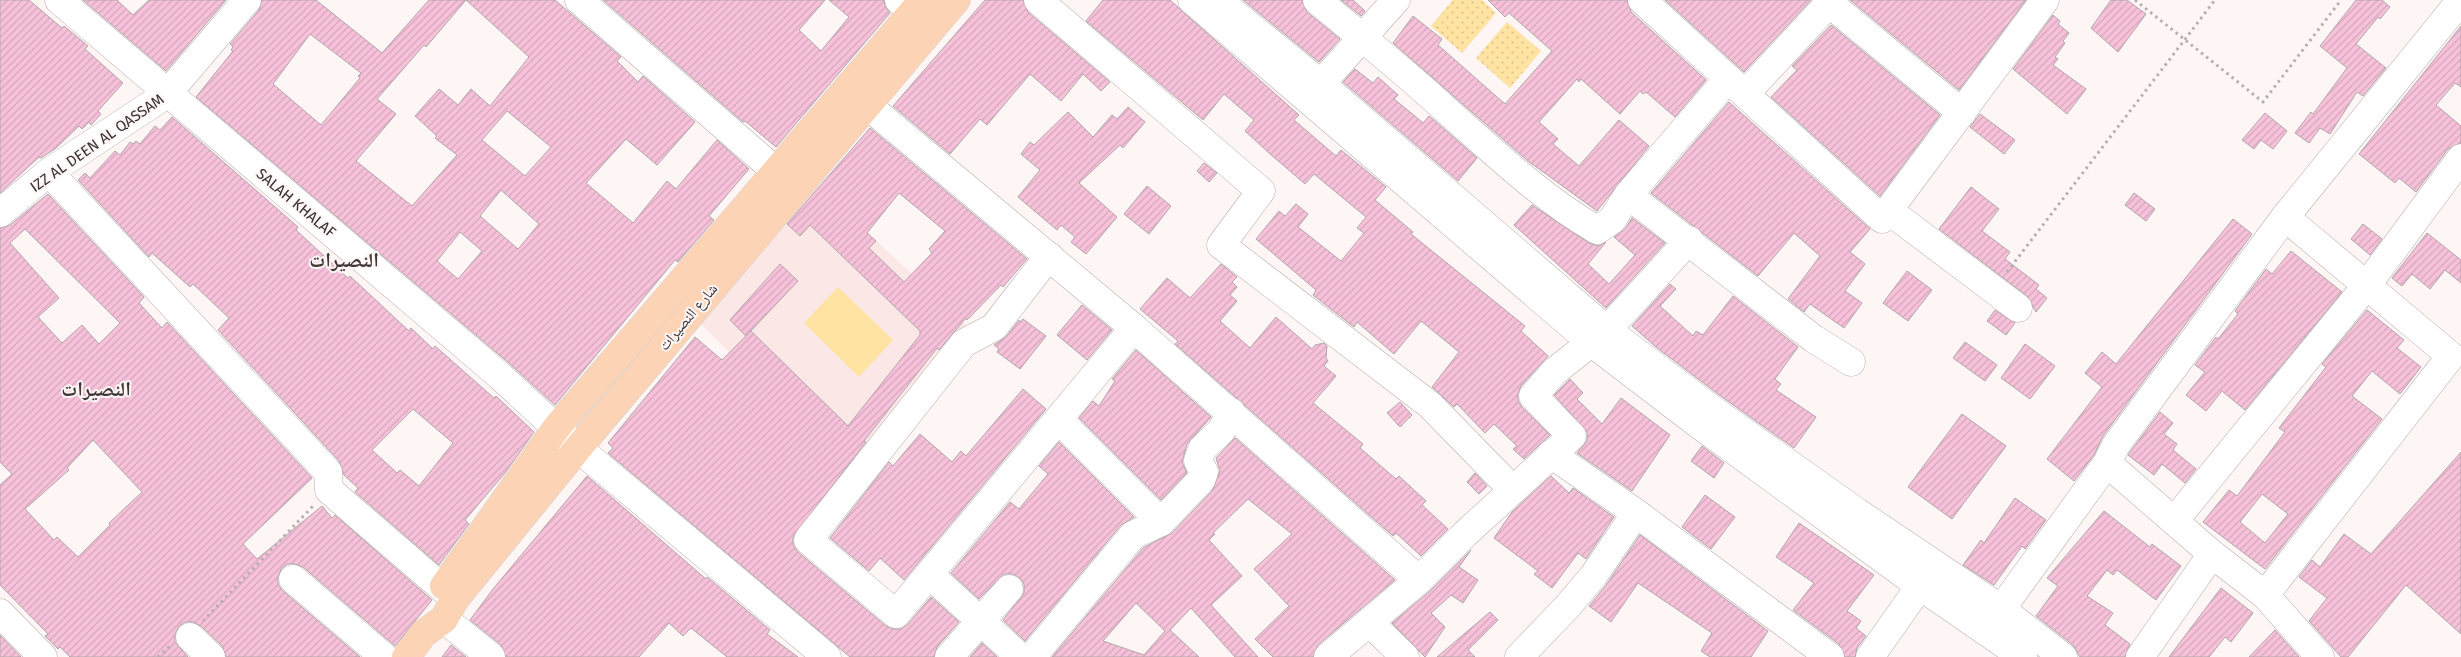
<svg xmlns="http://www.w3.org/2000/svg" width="2461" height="657" viewBox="0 0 2461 657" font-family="'Fira Sans','Noto Naskh Arabic',sans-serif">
<defs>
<pattern id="grass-dots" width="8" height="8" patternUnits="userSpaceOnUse" patternTransform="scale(1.25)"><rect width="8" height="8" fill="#fee3a2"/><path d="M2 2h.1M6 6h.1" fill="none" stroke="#dac38c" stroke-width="1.8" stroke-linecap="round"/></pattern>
<pattern id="building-hatch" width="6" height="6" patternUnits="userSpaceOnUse" patternTransform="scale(1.25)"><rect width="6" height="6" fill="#f7c1da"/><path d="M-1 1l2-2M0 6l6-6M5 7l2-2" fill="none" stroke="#d4a6bc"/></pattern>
</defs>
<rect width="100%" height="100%" fill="#fef5f5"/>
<polygon fill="#fbe8e6" points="814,182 967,326 850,473 699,322"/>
<g fill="url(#grass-dots)">
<polygon points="1453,0 1482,0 1496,13 1462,53 1431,26"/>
<polygon points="1507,22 1541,51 1510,88 1476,58"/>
</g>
<polygon fill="#fee3a2" points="838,287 893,340 859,377 804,323"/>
<g fill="url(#building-hatch)" stroke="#b0a7ab" fill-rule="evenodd">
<polygon points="0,0 29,0 62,28 64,26 88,46 85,49 123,83 98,111 101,114 91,125 89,122 82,129 79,126 56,148 41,158 39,157 0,193"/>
<polygon points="83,0 117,0 133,15 149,0 226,0 166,71"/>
<path d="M262,0H316L382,53L429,0H466L426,47L424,45L377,99L396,114L356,161L412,206L457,155L435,138L437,136L415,116L439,89L458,105L471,89L490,106L529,57L466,0H555L621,57L617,61L638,82L643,76L695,122L657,165L626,139L586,183L633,223L667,181L676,189L717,140L749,169L709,216L714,220L678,262L675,260L555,405L510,364L196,97L233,51L231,50L233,47L230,44L259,10ZM310,34L361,73L358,76L360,78L321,125L273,84ZM507,111L551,147L525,176L482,140ZM501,190L539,224L518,249L480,216ZM460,232L482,251L458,279L437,261Z"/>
<polygon points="603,0 825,0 799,30 821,51 849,17 829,0 884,0 885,6 890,13 776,147 745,121 743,122"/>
<polygon points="985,0 1023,0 1028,12 1110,82 1101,91 1083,74 1061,101 1030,74 987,125 980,119 950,154 893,106"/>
<polygon points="1103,0 1170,0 1299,115 1294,120 1336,156 1341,150 1386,187 1375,200 1413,232 1411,234 1525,326 1521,331 1548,356 1521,386 1518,393 1518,401 1522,407 1550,435 1524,459 1513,449 1517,446 1494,424 1485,433 1457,404 1454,407 1432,387 1459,352 1421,321 1394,354 1357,322 1354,327 1313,295 1316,290 1256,239 1279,211 1285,216 1296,204 1308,214 1298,227 1341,261 1364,233 1357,228 1366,217 1314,174 1305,184 1269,153 1245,131 1254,120 1224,94 1203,120 1086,21"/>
<polygon points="1243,0 1302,0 1307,12 1340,39 1319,62"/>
<polygon points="1341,0 1353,0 1365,11 1361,16"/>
<polygon points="1488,0 1627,0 1631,12 1706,80 1675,117 1646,92 1643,94 1640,91 1620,114 1581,79 1579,82 1577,79 1539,122 1558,139 1553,144 1579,166 1619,120 1649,146 1597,211 1528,161 1393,43 1413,16 1442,39 1438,45 1505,104 1552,51 1509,13 1505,17"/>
<polygon points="1665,0 1811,0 1744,72"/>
<polygon points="1850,0 2026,0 1959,90"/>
<polygon points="2111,0 2127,0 2146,14 2118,52 2091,28"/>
<polygon points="2356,0 2382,0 2390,7 2380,19 2378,17 2356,44 2386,68 2363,96 2357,92 2330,134 2320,128 2309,143 2295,133 2311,112 2313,114 2347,68 2320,46"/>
<polygon points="2053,15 2060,21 2058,24 2069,33 2063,41 2065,43 2055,57 2058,59 2053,65 2086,89 2067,114 2013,69"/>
<polygon points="1831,25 1940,115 1880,196 1771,97 1797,70 1792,66"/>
<polygon points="2461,26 2461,87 2455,83 2436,105 2461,126 2461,143 2448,149 2416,192 2399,178 2395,183 2359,154"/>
<polygon points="1355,69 1373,83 1378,77 1398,95 1394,99 1416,117 1423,123 1429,116 1477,158 1458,181 1343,82"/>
<polygon points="1729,102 1870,229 1850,252 1865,264 1845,291 1862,303 1844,328 1810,304 1804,312 1788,299 1820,256 1794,233 1758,276 1651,193"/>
<polygon points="1128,107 1145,122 1123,148 1120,145 1079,183 1117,217 1086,254 1071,242 1075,237 1061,225 1057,230 1018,197 1040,170 1021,154 1030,142 1034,145 1068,112 1093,137 1112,115 1117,119"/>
<polygon points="2265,113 2287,131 2273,149 2261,140 2254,149 2242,140"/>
<polygon points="1980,114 2015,140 2004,154 1970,127"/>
<path d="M172,117L298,227L296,230L348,278L350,276L409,331L411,328L433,349L435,346L494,398L496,396L534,432L505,473L465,520L469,524L439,565L355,492L358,488L344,475L339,461L218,330L229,318L193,284L190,287L152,253L149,257L78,180L85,173L90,178L115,151L120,155L130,142L133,144L136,141L140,144L155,126L160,130ZM413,409L453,443L419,486L400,470L397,473L372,450Z"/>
<path d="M870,128L1027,259L1003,287L1001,285L967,320L966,318L939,350L937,348L864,441L866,442L793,537V545L798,552L886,626L893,629H901L908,624L931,597L959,622L937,647L934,657H850L608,453L613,448L608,443L695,337L722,360L751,331L848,426L920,335V331L810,225L800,236L787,224ZM899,193L945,231L929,249L932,253L904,282L869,248L876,241L867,233Z"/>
<polygon points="1204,163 1217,173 1209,182 1197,171"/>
<polygon points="1147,186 1171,206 1149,234 1124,214"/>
<polygon points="1971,187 1999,209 1982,231 2010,252 2005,259 2039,285 2036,289 2047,298 2036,312 2027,296 1939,229"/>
<polygon points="2134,193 2155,209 2146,221 2125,205"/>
<path d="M48,194L144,297L139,303L162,328L167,322L312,478L243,544L257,559L322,506L332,518L335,515L432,600L395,646L303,567L295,564H287L281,569L278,577V584L282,590L360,657H226L222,646L201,626L193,622H185L179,626L175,634V642L188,657H70L60,647L58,649L45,636L48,634L0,585V485L12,474L0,462V228L10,225ZM25,229L120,323L99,344L82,325L62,343L38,317L59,298L10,243ZM93,440L142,492L109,523L110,525L78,557L57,537L54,540L25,509L69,470L67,468Z"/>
<polygon points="1532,205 1589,243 1598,246 1606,242 1588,264 1609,284 1635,255 1614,237 1625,229 1632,218 1665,243 1606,308 1514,225"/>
<polygon points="2233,219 2252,234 2103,436 2094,455 2074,481 2047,459 2102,387 2085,373 2102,352 2116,364"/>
<polygon points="2363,224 2382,239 2370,255 2351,239"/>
<polygon points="2427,233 2461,260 2461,283 2445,270 2430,289 2412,274 2402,286 2392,278"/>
<polygon points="2291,251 2342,292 2245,410 2222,391 2206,411 2186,395 2205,372 2195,365 2216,337 2218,339 2238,314 2235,311 2266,269 2272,274"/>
<polygon points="780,264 798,281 746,336 730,320"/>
<polygon points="1221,264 1237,277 1232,282 1237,287 1230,295 1237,301 1220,321 1250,348 1276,317 1312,349 1315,345 1324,343 1327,346 1326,358 1328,361 1324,366 1336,376 1313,403 1363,444 1360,448 1396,479 1399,476 1426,501 1422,505 1448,529 1421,556 1396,533 1393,536 1175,344 1178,341 1140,309 1167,278 1190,298"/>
<polygon points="1907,271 1932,290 1908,321 1883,303"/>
<polygon points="1670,284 1676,289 1660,306 1693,336 1696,331 1703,335 1733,296 1798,347 1775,379 1781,384 1776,390 1816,417 1794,448 1718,394 1656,347 1632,326"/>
<polygon points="1082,305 1112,330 1087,360 1057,335"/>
<polygon points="1995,310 2015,323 2006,335 1987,321"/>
<path d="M2367,310L2404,340L2397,348L2421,367L2400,394L2372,371L2352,396L2382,419L2265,569L2203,522L2229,490L2237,496L2285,432L2279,428L2326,367L2322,364ZM2262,494L2288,514L2265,543L2240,522Z"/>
<polygon points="1023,319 1046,336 1020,369 997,352 999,349 994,345 1006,337 1019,320 1021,322"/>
<polygon points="1965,342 1997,365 1985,381 1953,358"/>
<polygon points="2025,344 2055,366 2030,399 2001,378"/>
<polygon points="1136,350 1211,417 1187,444 1182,462 1187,473 1161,500 1079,418 1093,401 1099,406 1115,381 1112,379"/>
<polygon points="1570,379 1583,393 1577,399 1602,424 1621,398 1670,435 1632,491 1577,453 1587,441 1587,432 1554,395"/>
<polygon points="1023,389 1046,409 904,580 880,558 869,571 830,538 889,462 893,466 920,434 952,462 961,451 966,456"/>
<polygon points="1400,402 1412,415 1400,427 1387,413"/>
<polygon points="2160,412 2173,423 2164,434 2177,444 2173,450 2196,469 2185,483 2162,464 2154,475 2128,455"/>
<polygon points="1962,414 2006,446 1952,519 1908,487"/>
<path d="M1235,438L1395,580L1318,645L1313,657H1273L1255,639L1289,606L1254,569L1292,534L1248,499L1213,533L1215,534L1209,540L1242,576L1211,605L1258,657H1235L1191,608L1170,630L1199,657H1052L1143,548L1172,533L1212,491L1220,471L1216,458ZM1136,603L1165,631L1144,655L1103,641Z"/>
<polygon points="1059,442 1134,517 1121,525 1025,641 1003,620 1024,593 1024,584 1020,578 1013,574 1004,574 979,599 951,573 1010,502 1019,509 1048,474 1039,466"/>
<polygon points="1702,446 1724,463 1714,478 1691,461"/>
<polygon points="2461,452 2461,634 2406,585 2348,657 2341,657 2309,621 2327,598 2299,577 2312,560 2320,567 2344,534 2371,554"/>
<polygon points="1475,473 1487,486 1479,494 1467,482"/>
<polygon points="587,476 706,579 707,577 770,630 767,634 798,657 727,657 691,628 683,636 669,623 639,657 506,657 501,645 470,620 493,589"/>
<polygon points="1551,476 1569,493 1573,488 1614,517 1586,559 1578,553 1552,588 1534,574 1538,571 1494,538 1512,512"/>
<polygon points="1705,495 1735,517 1711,549 1682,527"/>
<polygon points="2015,498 2046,520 2025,549 2022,546 1994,585 1963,565 1981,540 1984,543"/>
<polygon points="2104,511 2150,547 2152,544 2181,566 2156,600 2117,570 2113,575 2107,570 2087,596 2113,613 2105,625 2130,644 2125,657 2080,657 2073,645 2036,616 2058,586 2047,578"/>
<polygon points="1799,523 1874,575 1847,611 1861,621 1856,628 1866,636 1857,648 1855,657 1845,657 1839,644 1793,610 1814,583 1776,557"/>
<polygon points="1640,535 1768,631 1751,657 1710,657 1701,651 1712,633 1638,583 1611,622 1589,606 1607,584"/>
<polygon points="1471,550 1459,567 1478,580 1463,603 1451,595 1431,613 1445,627 1425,657 1392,623 1430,591"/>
<polygon points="2221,588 2253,613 2231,642 2225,637 2209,657 2169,657"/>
<polygon points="1490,612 1498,620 1468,650 1475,657 1437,657"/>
<polygon points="2275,630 2299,657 2249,657"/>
<polygon points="0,635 21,657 0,657"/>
<polygon points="982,643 997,657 970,657"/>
<polygon points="451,645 466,657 442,657"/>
</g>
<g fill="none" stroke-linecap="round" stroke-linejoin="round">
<defs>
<g id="minor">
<polyline points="59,0 500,376 578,448 827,657"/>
<polyline points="579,0 793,186"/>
<polyline points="899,0 931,27"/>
<polyline points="1038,0 1261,191 1221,245 1430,405 1513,490"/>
<polyline points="1192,0 1592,343 1698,424 1920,586 2023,657"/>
<polyline points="1218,0 1320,83 1607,330 1709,407 1857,512 2000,608 2063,657"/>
<path d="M1317,0C1360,36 1404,71 1445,109C1494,152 1540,197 1597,230L1612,220L1628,195L1727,80"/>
<polyline points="1642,0 1882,219 2045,0"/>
<polyline points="1829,3 1962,113"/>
<polyline points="1745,94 1832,0"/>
<polyline points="1309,97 1396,0"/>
<polyline points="867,105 1134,328 1419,580"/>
<polyline points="49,172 328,472 329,490 455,599"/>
<polyline points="1628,195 1814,339 1851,362"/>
<polyline points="1888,210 2018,308"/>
<polyline points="0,213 49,172 167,94 247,0"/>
<polyline points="1049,256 994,327 964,343 808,540 896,614 1134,328"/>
<polyline points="1059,420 1161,522"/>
<polyline points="1551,454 1636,513 1830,657"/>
<polyline points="2107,463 2212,554 2265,595 2320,657"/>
<polyline points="2174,521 2367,285 2461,158"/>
<polyline points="929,574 1020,657"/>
<polyline points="293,579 384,657"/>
<polyline points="2265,595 2451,356 2285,217"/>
<polyline points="0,613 43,657"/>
<polyline points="444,619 491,657"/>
<polyline points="1369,622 1405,657"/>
<polyline points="1991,623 2107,463 2116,445 2285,217 2461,0"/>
<polyline points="190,637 211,657"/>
<polyline points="949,657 1009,589"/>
<polyline points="1032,657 1133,535 1161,522 1201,480 1204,472 1198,461 1202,449 1221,431 1231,412"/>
<polyline points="1328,657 1419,580 1465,534 1572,436 1533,396 1555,371 1607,330 1689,240"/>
<polyline points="1519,657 1567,607 1594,575 1636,513"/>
<polyline points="1870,657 1920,586"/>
<polyline points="2140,657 2212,554"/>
</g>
<g id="major">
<polyline points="444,586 557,427 923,0"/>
<polyline points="406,657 423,634 444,619 455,599 578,448 956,0"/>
</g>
</defs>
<use href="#minor" stroke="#b7adac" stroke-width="29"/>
<use href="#major" stroke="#d3d2d2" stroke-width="29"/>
<g stroke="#b6afaf" stroke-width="3" stroke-dasharray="2.5 4" stroke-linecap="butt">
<polyline points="2135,0 2263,102 2341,0"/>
<polyline points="2007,272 2215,0"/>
<polyline points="203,621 314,505"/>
<polyline points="158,657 170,646"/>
</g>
<use href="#minor" stroke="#fff" stroke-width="28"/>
<use href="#major" stroke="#fdd3b5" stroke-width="28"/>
</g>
<g text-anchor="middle" stroke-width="4" stroke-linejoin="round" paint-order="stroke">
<g font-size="15" fill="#353131" stroke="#fef5f5">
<text transform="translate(97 143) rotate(-35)" y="5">IZZ AL DEEN AL QASSAM</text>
<text transform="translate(296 203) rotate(40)" y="5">SALAH KHALAF</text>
<text transform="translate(688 317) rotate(-50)" y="5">شارع النصيرات</text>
</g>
<g font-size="20" font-weight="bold" fill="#413939" stroke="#fef5f5">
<text x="344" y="267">النصيرات</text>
<text x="96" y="396">النصيرات</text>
</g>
</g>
</svg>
